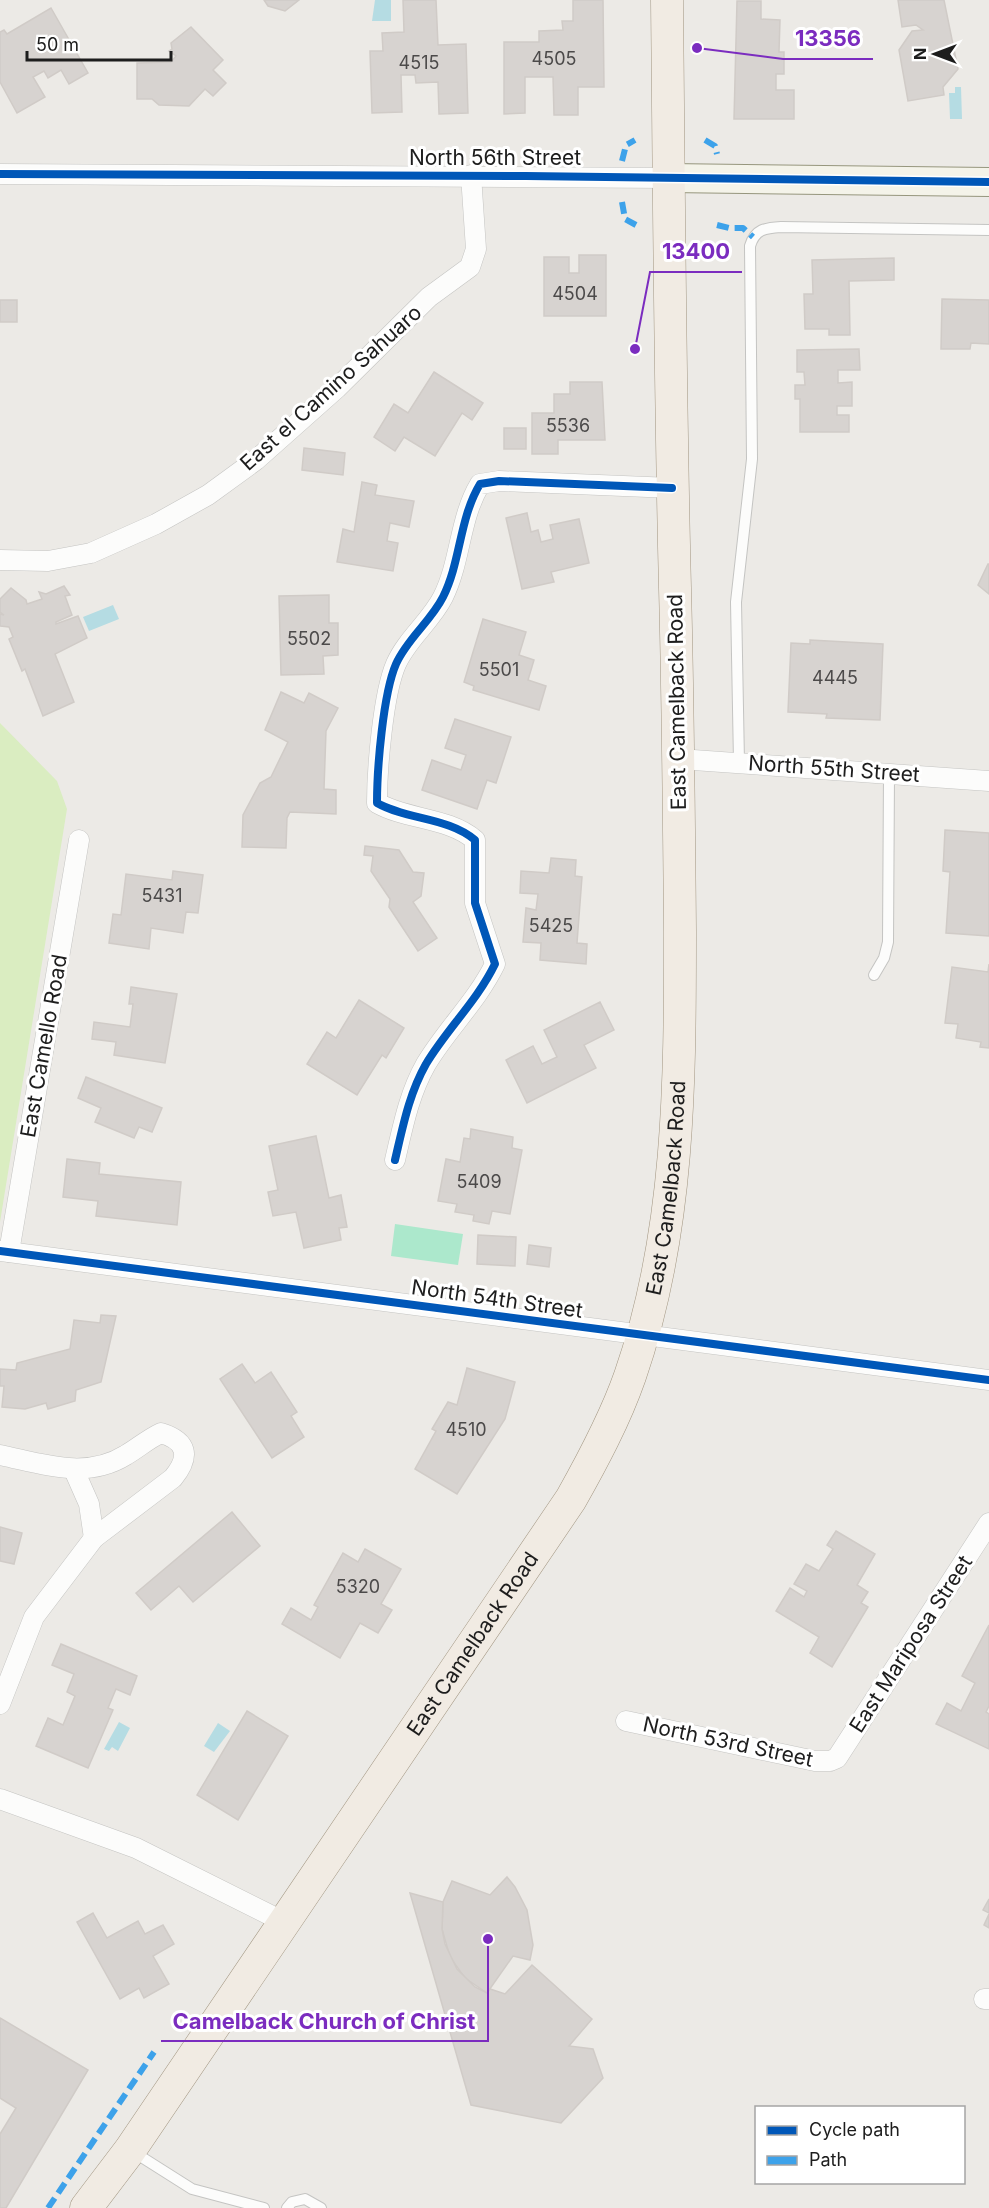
<svg xmlns="http://www.w3.org/2000/svg" width="989" height="2208" viewBox="0 0 989 2208" font-family="Inter,sans-serif">
<rect width="100%" height="100%" fill="#eceae6"/>
<polygon fill="#daedc1" points="0,723 57,781 67,809 0,1222"/>
<polygon fill="#ace8cc" points="395,1224 463,1234 458,1265 391,1256"/>
<g fill="#b5dce3">
<polygon points="375,0 391,0 391,21 372,21"/>
<polygon points="955,87 961,87 962,119 950,119 949,93 955,93"/>
<polygon points="113,605 119,619 89,631 83,617"/>
<polygon points="119,1722 130,1728 118,1751 112,1747 109,1751 104,1749"/>
<polygon points="218,1723 230,1731 214,1752 204,1746"/>
</g>
<g fill="#d7d3d0" stroke="#d0cbc7" stroke-width="1.5">
<polygon points="264,0 299,0 285,11 268,6"/>
<polygon points="403,0 436,0 438,45 466,44 468,113 439,114 438,82 416,83 415,75 401,75 402,112 372,113 370,51 383,51 382,33 404,32"/>
<polygon points="573,0 603,0 604,87 578,87 578,115 554,115 553,77 525,77 525,113 504,114 504,42 539,42 539,31 563,30 562,21 573,21"/>
<polygon points="898,0 944,0 958,69 943,87 944,95 908,101 899,50 912,31 923,30 916,25 902,27"/>
<polygon points="737,1 761,1 761,19 780,20 779,52 784,52 784,74 776,74 776,90 794,90 794,119 734,119"/>
<polygon points="51,8 88,73 69,84 61,70 48,78 44,71 33,77 45,97 17,113 0,82 0,32 4,30 7,34"/>
<polygon points="191,27 223,60 213,70 226,83 213,96 205,89 189,106 159,105 152,99 137,99 137,63 171,62 176,56 169,51 172,49 171,43"/>
<polygon points="579,255 606,255 606,316 544,316 544,257 569,257 569,273 579,273"/>
<polygon points="894,258 894,280 849,281 850,335 829,335 829,329 805,329 804,294 813,294 812,260"/>
<polygon points="942,299 989,300 989,344 971,343 970,349 941,349"/>
<rect x="0" y="300" width="17" height="22"/>
<polygon points="859,349 860,370 838,370 838,383 852,382 852,406 837,406 837,415 849,415 849,432 800,432 800,399 795,399 795,385 805,385 804,372 797,372 797,350"/>
<polygon points="434,372 483,403 472,420 462,413 435,456 404,437 395,451 374,437 394,404 408,413"/>
<polygon points="570,382 602,382 605,440 558,440 558,454 532,454 532,413 554,413 554,394 570,394"/>
<rect x="504" y="428" width="22" height="21"/>
<polygon points="304,448 345,453 343,475 302,470"/>
<polygon points="362,482 377,485 375,495 414,501 409,527 390,523 387,541 398,543 393,571 337,562 343,529 354,532"/>
<polygon points="527,513 531,532 538,530 541,542 553,539 550,525 579,519 589,563 551,572 554,582 522,589 506,518"/>
<polygon points="988,564 989,564 989,594 978,585"/>
<polygon points="64,586 70,595 65,596 72,615 56,622 56,624 78,616 87,638 55,654 74,702 43,716 25,669 22,671 9,639 13,637 9,627 0,626 0,614 4,615 0,612 0,599 11,588 26,600 27,604 42,599 39,592 46,594"/>
<polygon points="329,595 329,623 338,623 338,655 323,656 324,674 281,675 279,596"/>
<polygon points="483,619 526,632 519,655 534,660 528,680 546,686 539,710 473,690 474,686 464,682"/>
<polygon points="810,640 883,644 880,720 826,718 827,714 788,712 791,643 810,644"/>
<polygon points="281,692 304,703 309,693 338,708 326,731 324,789 336,790 336,814 290,812 287,818 286,848 242,847 243,815 260,783 271,777 288,742 265,730"/>
<polygon points="455,719 511,737 496,783 487,780 477,809 422,790 432,760 461,770 466,755 445,748"/>
<polygon points="945,830 989,833 989,936 946,933 950,872 943,871"/>
<polygon points="365,846 399,850 413,872 424,873 421,896 413,902 437,938 418,951 389,907 390,899 371,871 373,856 364,855"/>
<polygon points="551,858 576,860 575,876 582,877 577,943 587,944 586,964 540,960 541,943 523,942 526,908 536,910 538,894 520,893 521,871 549,873"/>
<polygon points="173,871 203,875 198,913 186,912 183,933 151,928 149,949 109,943 113,914 121,915 126,874 172,880"/>
<polygon points="989,964 989,1048 980,1047 981,1042 956,1038 958,1024 945,1023 952,967 988,972"/>
<polygon points="131,987 177,994 165,1063 114,1055 116,1042 92,1039 94,1022 130,1027 133,1004 129,1004"/>
<polygon points="359,1000 404,1028 386,1058 382,1055 357,1095 307,1064 327,1032 336,1038"/>
<polygon points="600,1002 614,1030 584,1045 596,1068 527,1103 506,1060 533,1046 542,1064 557,1057 544,1030"/>
<polygon points="86,1077 162,1108 152,1132 139,1127 134,1138 95,1122 101,1108 78,1098"/>
<polygon points="471,1129 513,1137 512,1148 522,1150 510,1214 492,1211 489,1224 473,1221 474,1215 455,1212 457,1204 438,1201 446,1159 460,1162 464,1138 470,1139"/>
<polygon points="316,1136 329,1198 341,1195 347,1227 339,1228 341,1240 304,1248 296,1212 273,1216 268,1192 278,1190 269,1146"/>
<polygon points="67,1159 100,1163 99,1174 181,1182 177,1225 96,1216 98,1201 63,1197"/>
<polygon points="478,1235 516,1237 515,1266 477,1264"/>
<polygon points="529,1245 551,1248 549,1267 527,1264"/>
<polygon points="101,1315 116,1316 101,1382 76,1390 75,1401 48,1409 46,1403 25,1409 2,1407 4,1386 0,1386 0,1369 16,1370 17,1363 70,1349 74,1320 100,1323"/>
<polygon points="242,1364 255,1383 271,1372 297,1412 291,1416 304,1437 272,1458 220,1379"/>
<polygon points="467,1368 515,1382 505,1419 457,1494 415,1469 436,1431 432,1429 448,1402 457,1405"/>
<polygon points="232,1512 260,1546 193,1602 179,1586 151,1610 136,1593"/>
<polygon points="0,1527 22,1533 14,1564 0,1561"/>
<polygon points="836,1531 875,1554 857,1585 868,1592 861,1603 868,1607 832,1667 810,1653 819,1637 776,1611 790,1588 804,1597 807,1591 794,1584 806,1564 819,1571 833,1549 827,1545"/>
<polygon points="365,1549 401,1569 381,1604 392,1610 378,1633 360,1623 340,1658 282,1624 291,1608 311,1620 318,1607 314,1605 343,1553 358,1562"/>
<polygon points="989,1625 989,1706 986,1712 989,1714 989,1749 936,1724 947,1703 961,1711 975,1683 962,1676"/>
<polygon points="61,1644 137,1676 130,1695 116,1689 108,1708 113,1710 88,1768 36,1746 48,1718 63,1725 75,1696 67,1692 74,1674 52,1665"/>
<polygon points="247,1711 288,1736 238,1820 197,1795"/>
<polygon points="507,1877 515,1887 527,1910 533,1945 530,1960 513,1956 487,1993 465,1978 450,1957 442,1929 443,1902 452,1881 490,1895"/>
<polygon points="410,1893 443,1902 442,1929 445,1944 457,1969 475,1987 487,1993 490,1989 505,1994 532,1965 592,2019 569,2046 593,2049 603,2078 561,2123 471,2105"/>
<polygon points="989,1899 989,1913 983,1910"/>
<polygon points="93,1913 107,1938 138,1921 145,1934 163,1925 174,1944 153,1956 169,1984 144,1998 139,1988 120,1999 77,1922"/>
<polygon points="989,1914 989,1928 984,1925"/>
<polygon points="0,2018 88,2070 6,2208 0,2208 0,2134 16,2108 0,2098"/>
</g>
<g fill="none" stroke-linecap="round" stroke-linejoin="round">
<defs>
<g id="lane">
<path d="M739,762L736,602L752,459L750,246C755,229 765,228 781,227L989,230"/>
<polyline points="874,975 884,958 888,942 889,774"/>
<polyline points="132,2151 192,2189 264,2208"/>
<polyline points="287,2208 292,2202 305,2199 321,2208"/>
</g>
<g id="street">
<polyline points="0,174 669,178"/>
<polyline points="0,560 48,561 91,553 156,524 208,495 256,460 337,388 429,297 470,267 476,249 471,175"/>
<polyline points="679,759 989,781"/>
<path d="M395,1160C403,1126 409,1094 426,1064C447,1029 477,1001 495,964L475,903V840C448,817 407,820 377,803C377,769 383,694 396,664C407,639 431,621 443,597C461,561 459,519 480,484L499,481L672,488"/>
<polyline points="0,1251 989,1380"/>
<polyline points="9,1252 79,840"/>
<path d="M0,1455C43,1464 86,1480 126,1455C138,1448 148,1439 161,1433C187,1441 191,1456 173,1478L94,1538L34,1617L0,1704"/>
<polyline points="74,1470 89,1504 94,1538"/>
<polyline points="626,1721 815,1761 830,1761 837,1758 989,1523"/>
<polyline points="0,1799 136,1848 282,1921"/>
<polyline points="984,1999 989,1999"/>
</g>
<polyline id="secondary" points="669,178 989,182"/>
<g id="primary">
<path id="s1" d="M86,2208L130,2150L571,1499C593,1460 615,1419 630,1376C680,1232 680,1081 680,931C679,816 678,702 675,588C670,392 669,196 667,0"/>
</g>
</defs>
<use href="#lane" stroke="#c4c4c2" stroke-width="12"/>
<use href="#street" stroke="#c4c4c2" stroke-width="21"/>
<use href="#secondary" stroke="#96967d" stroke-width="30"/>
<use href="#primary" stroke="#a29682" stroke-width="33"/>
<use href="#lane" stroke="#fcfcfb" stroke-width="10"/>
<use href="#street" stroke="#fcfcfb" stroke-width="20"/>
<use href="#secondary" stroke="#f4f3e9" stroke-width="28"/>
<use href="#primary" stroke="#f1ebe3" stroke-width="32"/>
<g stroke="#3da2ea" stroke-width="6" stroke-dasharray="12 6" stroke-linecap="butt">
<polyline points="705,140 715,146 717,154"/>
<polyline points="622,161 626,145 635,140"/>
<polyline points="622,202 625,219 636,225"/>
<polyline points="717,225 729,228 743,228 753,237"/>
<polyline points="48,2208 154,2052"/>
</g>
<defs>
<g id="cycleway">
<polyline points="0,174 526,176 989,182"/>
<path d="M395,1160C403,1126 409,1094 426,1064C447,1029 477,1001 495,964L475,903V840C448,817 407,820 377,803C377,769 383,694 396,664C407,639 431,621 443,597C461,561 459,519 480,484L499,481L672,488"/>
<polyline points="0,1251 989,1380"/>
</g>
</defs>
<use href="#cycleway" stroke="#fff" stroke-width="11"/>
<use href="#cycleway" stroke="#0057b8" stroke-width="8"/>
</g>
<g text-anchor="middle" stroke-width="6" stroke-linejoin="round" paint-order="stroke">
<g font-size="18" fill="#4c4a4a">
<text x="554" y="65">4505</text>
<text x="419" y="69">4515</text>
<text x="575" y="300">4504</text>
<text x="568" y="432">5536</text>
<text x="309" y="645">5502</text>
<text x="499" y="676">5501</text>
<text x="835" y="684">4445</text>
<text x="162" y="902">5431</text>
<text x="551" y="932">5425</text>
<text x="479" y="1188">5409</text>
<text x="466" y="1436">4510</text>
<text x="358" y="1593">5320</text>
</g>
<g font-size="21" fill="#1d1d1d" stroke="#fff">
<text x="495" y="165">North 56th Street</text>
<text transform="translate(331 388) rotate(-42)" y="7">East el Camino Sahuaro</text>
<text transform="translate(677 702) rotate(-91)" y="7">East Camelback Road</text>
<text transform="translate(834 769) rotate(4)" y="7">North 55th Street</text>
<text transform="translate(44 1046) rotate(-80)" y="7">East Camello Road</text>
<text dy="7" stroke="none"><textPath href="#s1" startOffset="1188">East Camelback Road</textPath></text>
<text transform="translate(497 1299) rotate(8)" y="7">North 54th Street</text>
<text dy="7" stroke="none"><textPath href="#s1" startOffset="684">East Camelback Road</textPath></text>
<text transform="translate(911 1644) rotate(-57)" y="7">East Mariposa Street</text>
<text transform="translate(728 1742) rotate(12)" y="7">North 53rd Street</text>
</g>
</g>
<path fill="none" stroke="#7b2cbf" stroke-width="2" d="M697 48L783 59H873M635 349L650 272H742M488 1939L488 2041H161"/>
<g fill="#7b2cbf" stroke="#fff" stroke-width="2">
<circle cx="697" cy="48" r="6"/>
<circle cx="635" cy="349" r="6"/>
<circle cx="488" cy="1939" r="6"/>
</g>
<g font-size="22" text-anchor="middle" font-weight="bold" fill="#7b2cbf" stroke="#fff" stroke-width="6" stroke-linejoin="round" paint-order="stroke">
<text x="828" y="46">13356</text>
<text x="696" y="259">13400</text>
<text x="324" y="2029">Camelback Church of Christ</text>
</g>
<rect x="755" y="2106" width="210" height="78" fill="#ffffff" stroke="#a5a5a5" stroke-width="1.5"/>
<rect x="767" y="2126" width="30" height="9" fill="#0057b8" stroke="#a5a5a5" stroke-width="1.5"/>
<text x="809" y="2136" font-size="18" fill="#1d1d1d">Cycle path</text>
<rect x="767" y="2156" width="30" height="9" fill="#3da2ea" stroke="#a5a5a5" stroke-width="1.5"/>
<text x="809" y="2166" font-size="18" fill="#1d1d1d">Path</text>
<g transform="translate(935 54) rotate(270)" stroke="#ffffff" stroke-width="4.5" paint-order="stroke">
<path d="M0-4.5L10 22L0 15L-10 22Z" fill="#1d1d1d"/>
<text y="-9" font-size="16" font-weight="bold" text-anchor="middle" fill="#1d1d1d">N</text>
</g>
<path d="M27 51v9h144v-9" fill="none" stroke="#1d1d1d" stroke-width="3"/>
<text x="36" y="51" font-size="18" fill="#1d1d1d" stroke="#ffffff" stroke-width="4.5" paint-order="stroke">50 m</text>
</svg>
